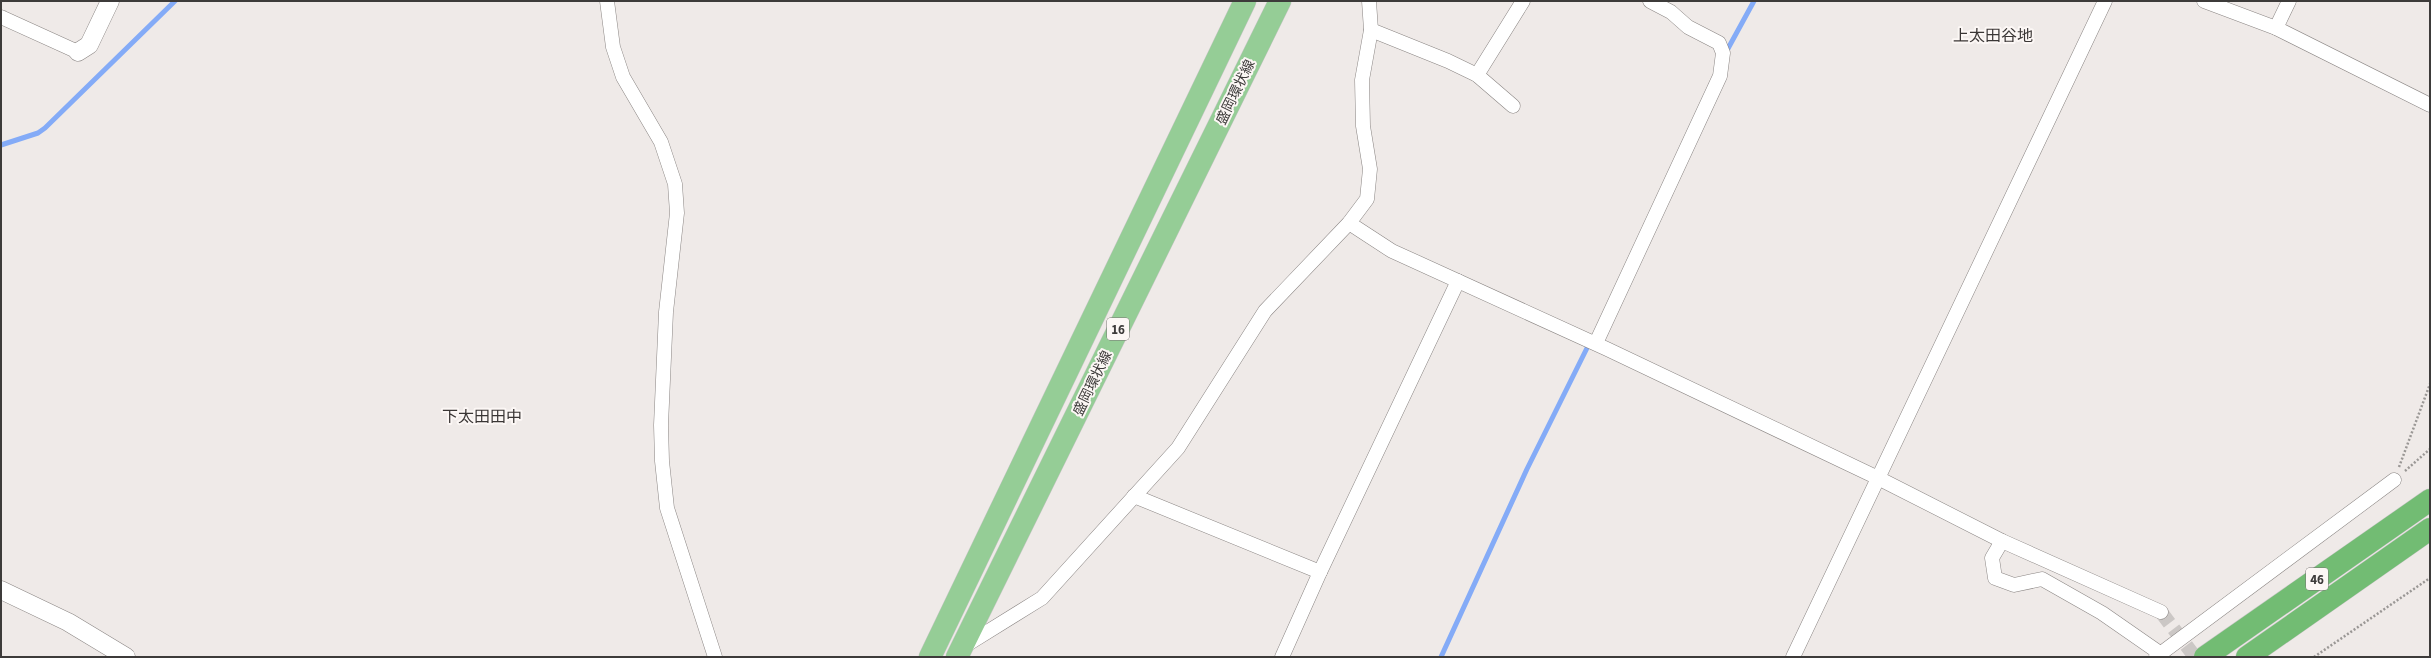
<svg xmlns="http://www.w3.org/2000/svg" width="2431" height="658" viewBox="0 0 2431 658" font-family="'Source Sans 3','Noto Sans JP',sans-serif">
<rect width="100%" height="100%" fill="#efeae8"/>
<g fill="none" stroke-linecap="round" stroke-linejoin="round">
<g stroke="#84abf7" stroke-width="5">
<polyline points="1725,54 1754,1"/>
<polyline points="1,145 38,133 45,128 175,1"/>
<polyline points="1441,657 1527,469 1590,342"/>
</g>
<polyline stroke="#cbc7c5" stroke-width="14" stroke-dasharray="14 7" stroke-linecap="butt" points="2161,612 2195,657"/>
<defs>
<g id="minor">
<polyline points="607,1 613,47 623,77 661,142 675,184 677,213 666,312 661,425 662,461 667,508 715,657"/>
<polyline points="2204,1 2276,28 2430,105"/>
<polyline points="1,17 78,52"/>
<polyline points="2276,28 2289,1"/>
<polyline points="1371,30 1448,61 1477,75 1513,106"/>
<polyline points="1477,75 1523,1"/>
<polyline points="1349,223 1392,251 1607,349 1876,477 2002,541 2161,612"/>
<polyline points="1596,343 1720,76 1723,53 1719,43 1688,27 1671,12 1650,1"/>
<polyline points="1134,496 1320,572"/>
<polyline points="2002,541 1992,558 1995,578 2014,585 2042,579 2102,613 2161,654"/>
<polyline points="963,647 1042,598 1178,448 1265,311 1349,223 1367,199 1370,169 1363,126 1362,80 1371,30 1369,1"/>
<polyline points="1282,657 1320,572 1458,281"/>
<polyline points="1793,657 2105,1"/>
<polyline points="2156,657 2394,480"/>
</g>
<g id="tertiary">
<polyline points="78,52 89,45 110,1"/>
<polyline points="1,590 68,622 126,657"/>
</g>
<g id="primary">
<polyline points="930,657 1245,1"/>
<polyline points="957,657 1280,1"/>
</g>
<g id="trunk">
<polyline points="2205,657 2430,500"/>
<polyline points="2247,657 2430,529"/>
</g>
</defs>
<use href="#minor" stroke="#8a8583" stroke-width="15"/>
<use href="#tertiary" stroke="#8a8583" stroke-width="19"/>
<use href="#primary" stroke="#c9c8c8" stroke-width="23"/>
<use href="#trunk" stroke="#c9c8c8" stroke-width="23"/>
<g stroke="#9a9795" stroke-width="2.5" stroke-dasharray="2 2" stroke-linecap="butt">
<polyline points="2399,467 2430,384"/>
<polyline points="2405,471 2430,449"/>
<polyline points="2314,657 2430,578"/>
</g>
<use href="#minor" stroke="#fff" stroke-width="14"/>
<use href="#tertiary" stroke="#fff" stroke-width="18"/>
<use href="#primary" stroke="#95cd96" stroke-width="22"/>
<use href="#trunk" stroke="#72bc73" stroke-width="22"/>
</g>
<g text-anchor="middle" stroke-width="4" stroke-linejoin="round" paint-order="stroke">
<g fill="#fcf7f5" stroke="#767372" stroke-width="1">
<rect x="1107" y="318" width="22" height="22" rx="3"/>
<rect x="2306" y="568" width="22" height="22" rx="3"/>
</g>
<g font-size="13" font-weight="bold" fill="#3d3b3a">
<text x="1118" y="334">16</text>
<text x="2317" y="584">46</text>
</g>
<g font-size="14" fill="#3d3b3a" stroke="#fcf7f5">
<text transform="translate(1235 92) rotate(-64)" y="5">盛岡環状線</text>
<text transform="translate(1092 383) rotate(-64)" y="5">盛岡環状線</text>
</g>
<g font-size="16" fill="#3a3635" stroke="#fcf7f5">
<text x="1993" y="41">上太田谷地</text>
<text x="482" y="422">下太田田中</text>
</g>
</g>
<rect width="2431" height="658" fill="none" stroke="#3d3b3a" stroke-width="4"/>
</svg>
